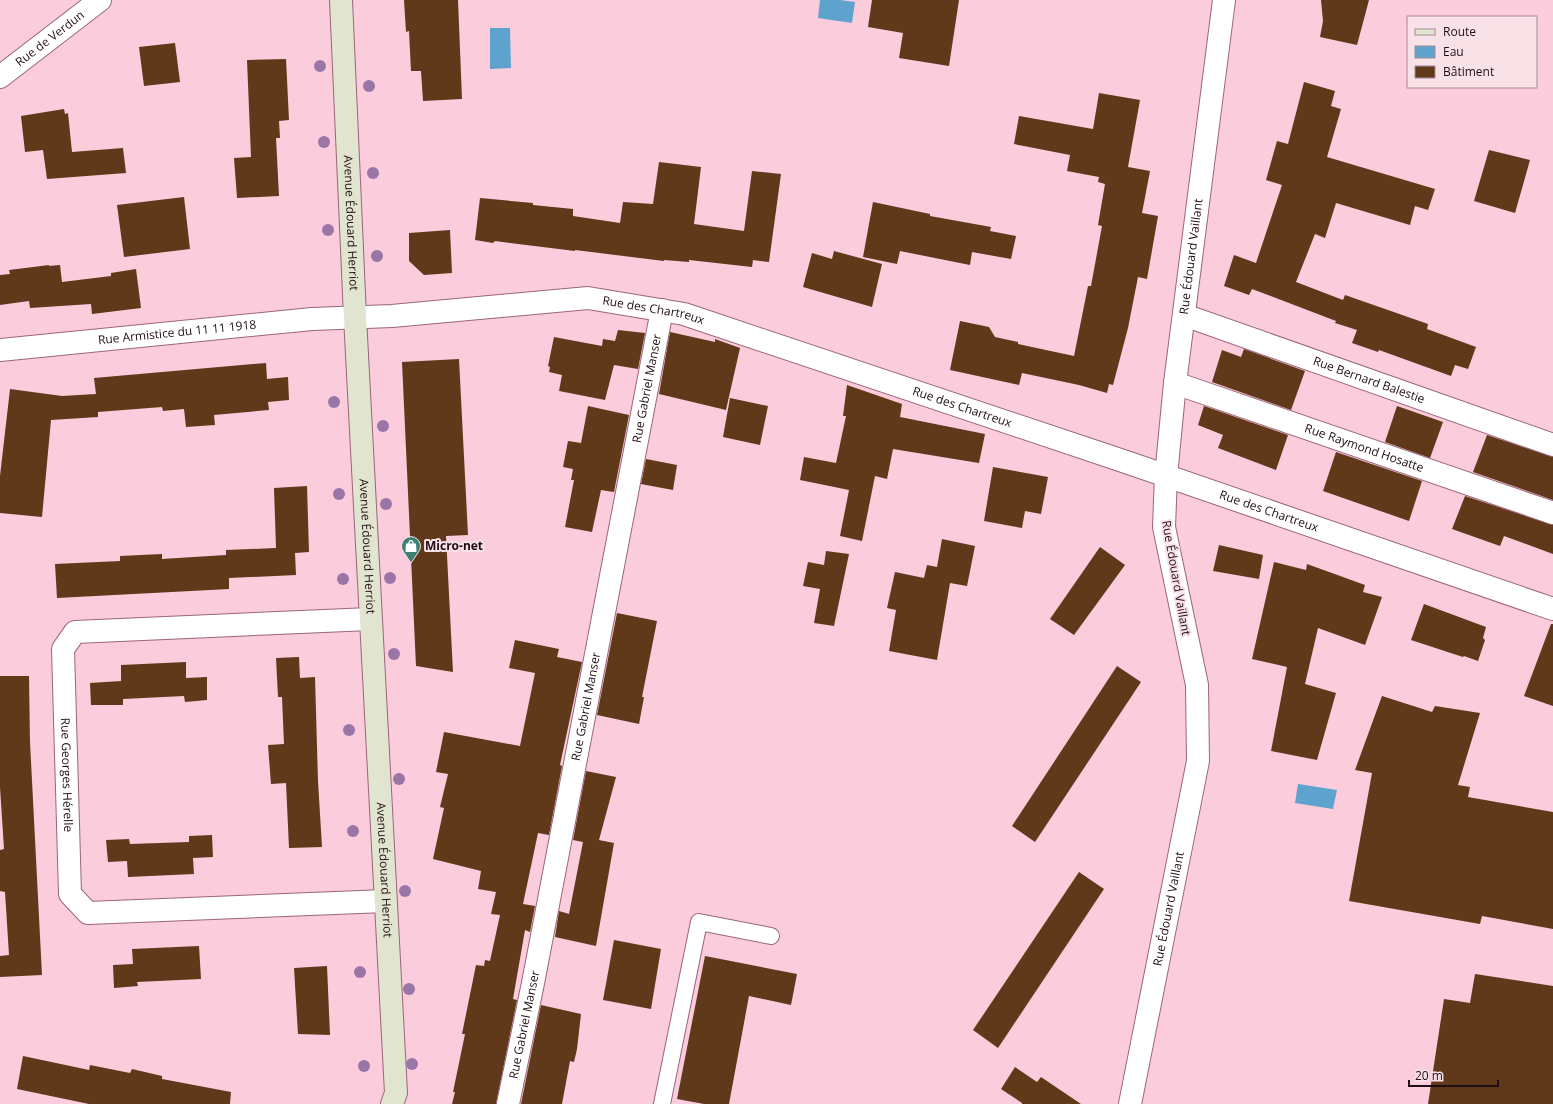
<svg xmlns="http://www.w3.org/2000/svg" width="1553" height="1104" viewBox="0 0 1553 1104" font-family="'Open Sans',sans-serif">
<rect width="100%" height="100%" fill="#fbccdc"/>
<g fill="#5da3cd">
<polygon points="820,0 840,0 855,2 852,23 818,18"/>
<polygon points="490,28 510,28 511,68 490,69"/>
<polygon points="1298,784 1337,790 1333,809 1295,803"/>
</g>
<g fill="#60381a">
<polygon points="404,0 458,0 462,99 423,101 421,71 411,71 409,31 406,32"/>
<polygon points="872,0 959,0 949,66 899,58 903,33 868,27"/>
<polygon points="1321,0 1369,0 1357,45 1320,37 1323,21"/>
<polygon points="175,43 180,82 144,86 139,47"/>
<polygon points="286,59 289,120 279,121 280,138 276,138 279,196 237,198 234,158 251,157 247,60"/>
<polygon points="1304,82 1335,91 1331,106 1341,109 1327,157 1435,189 1428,210 1415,206 1410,225 1336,203 1325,238 1315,234 1296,282 1343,300 1345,295 1428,324 1427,329 1476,347 1468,369 1455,365 1451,376 1379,350 1378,352 1352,343 1357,330 1335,323 1336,321 1252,289 1249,295 1224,286 1234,255 1256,263 1282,185 1266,180 1277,141 1288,144"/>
<polygon points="1099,93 1140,100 1128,167 1150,171 1142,213 1158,216 1147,279 1138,277 1128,328 1113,385 1109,384 1107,393 1079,385 1022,373 1019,385 950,370 960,321 989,327 995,337 1018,342 1018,344 1074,356 1088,286 1091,286 1102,226 1098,225 1105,184 1098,182 1099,177 1067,171 1070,155 1014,144 1019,116 1093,129"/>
<polygon points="64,109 65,114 68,113 72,152 123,148 126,173 47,179 43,150 25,152 21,116"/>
<polygon points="1489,150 1530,160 1515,213 1474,201"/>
<polygon points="659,162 701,167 694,224 744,231 752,171 781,174 769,262 753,260 752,267 689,260 689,262 664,260 664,261 575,250 575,251 495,241 493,243 475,240 480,198 533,203 533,205 573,209 573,216 620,223 623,202 653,204"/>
<polygon points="184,197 190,249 124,257 117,205"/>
<polygon points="873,202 930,214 930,216 991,227 990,231 1016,236 1011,259 972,252 970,265 900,251 897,264 863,257"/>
<polygon points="450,230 452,273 424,275 409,261 409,233"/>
<polygon points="834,251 882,264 872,307 803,287 812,253 832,259"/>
<polygon points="49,265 49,266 60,265 62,282 111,276 111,273 136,269 141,308 92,314 91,304 30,308 29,301 0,305 0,275 10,274 9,270"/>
<polygon points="618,330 645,333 638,369 614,365 605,400 559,391 562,375 549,372 550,367 548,366 554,337 602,346 603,339 615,341"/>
<polygon points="670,332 715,342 715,339 740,348 726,410 659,394"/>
<polygon points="1244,349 1305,371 1291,410 1212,382 1222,350 1241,357"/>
<polygon points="459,359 468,535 446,536 453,672 416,666 402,362"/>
<polygon points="266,363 267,379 288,377 289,400 268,402 269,410 214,415 215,425 186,427 184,409 163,411 162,407 98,412 98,417 51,420 42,517 0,513 0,476 10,389 62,396 96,394 94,378"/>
<polygon points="847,385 902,404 900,417 985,434 979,463 893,449 887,479 875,476 862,541 840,536 849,490 800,480 804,457 836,463 846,416 843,416"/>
<polygon points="730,398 768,406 760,445 723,437"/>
<polygon points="588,406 629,415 614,492 601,490 592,532 565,527 574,480 571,480 573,469 563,467 568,441 581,443"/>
<polygon points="1204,406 1288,435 1276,470 1218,448 1223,435 1198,425"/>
<polygon points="1397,406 1443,422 1430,458 1385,442"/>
<polygon points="1487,435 1553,457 1553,500 1473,472"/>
<polygon points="1336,452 1422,481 1409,521 1323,491"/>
<polygon points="646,459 677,465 673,490 641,484"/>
<polygon points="993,467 1048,477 1041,514 1025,511 1022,528 984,521"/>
<polygon points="307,486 309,552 295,553 296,575 229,578 229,589 57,598 55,564 120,561 120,556 162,554 162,559 226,555 226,550 276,548 274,488"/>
<polygon points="1465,496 1553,525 1553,554 1504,536 1500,546 1452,529"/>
<polygon points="942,539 975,546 967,586 950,583 937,660 889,651 896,610 887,608 895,572 924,578 927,565 937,567"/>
<polygon points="1219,545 1263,555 1259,579 1213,571"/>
<polygon points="1100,547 1125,565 1074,635 1050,619"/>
<polygon points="826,551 849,554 834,626 814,623 820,589 803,586 808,562 824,565"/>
<polygon points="1274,562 1306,570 1307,564 1365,585 1363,592 1382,597 1365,645 1318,628 1305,684 1336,693 1317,760 1271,751 1287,667 1252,659"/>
<polygon points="1424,604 1486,627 1483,638 1485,640 1478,661 1464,656 1463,657 1411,640"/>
<polygon points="617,613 657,621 642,697 644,697 639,724 597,715"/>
<polygon points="1551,624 1553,624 1553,706 1524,696"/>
<polygon points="515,640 559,649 557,657 582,662 560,765 562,766 549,835 538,833 523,904 535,906 530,932 525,930 513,999 517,1000 496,1104 452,1104 455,1092 453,1092 465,1034 462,1034 476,965 484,966 485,960 490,961 500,915 491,914 496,892 478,889 481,871 433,859 444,808 440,807 448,774 436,772 444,732 520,746 535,673 509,668"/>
<polygon points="299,657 300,678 315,677 318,781 322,847 289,848 286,783 271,784 268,745 284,744 282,697 278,697 276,658"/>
<polygon points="186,662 186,678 207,677 207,700 185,702 184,696 123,699 123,705 91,705 90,683 121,681 121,665"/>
<polygon points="1117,666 1141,682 1035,842 1012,826"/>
<polygon points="0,676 29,676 30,742 42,975 0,977 0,956 9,955 5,892 0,891 0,850 4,849 0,787"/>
<polygon points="1382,696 1432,712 1435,706 1480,713 1458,785 1470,787 1468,797 1553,812 1553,929 1482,916 1480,924 1349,901 1372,773 1355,770"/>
<polygon points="586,771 616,777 599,840 614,843 596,946 555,937 559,911 569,914 583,842 573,840"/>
<polygon points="212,835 213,857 193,858 194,874 128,877 127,861 108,862 106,840 129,839 130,844 189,842 189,836"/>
<polygon points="1079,872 1104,889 998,1048 973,1030"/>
<polygon points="614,940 661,949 651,1009 603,1000"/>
<polygon points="199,946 201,979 137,982 138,986 114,988 113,965 133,964 132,949"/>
<polygon points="705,956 797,974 791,1005 749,996 729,1104 704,1104 677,1099"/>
<polygon points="327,966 330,1035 298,1034 294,968"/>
<polygon points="1475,974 1553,986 1553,1104 1428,1104 1444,999 1470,1003"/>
<polygon points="541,1005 581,1014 577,1049 574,1062 570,1061 562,1104 521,1104"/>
<polygon points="23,1056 89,1070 90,1065 130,1073 132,1069 162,1076 162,1079 231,1092 230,1104 89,1104 17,1089"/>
<polygon points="1015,1067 1037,1082 1041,1077 1081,1104 1022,1104 1022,1103 1001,1089"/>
</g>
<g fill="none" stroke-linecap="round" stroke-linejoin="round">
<defs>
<polyline id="lane" points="662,1104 699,922 771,936"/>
<g id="street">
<path id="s1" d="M0,77L100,0"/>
<path id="s2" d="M1184,315L1553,445"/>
<path id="s3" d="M0,350L312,319L392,316L588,298L684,314L1129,463L1553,609"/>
<path id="s4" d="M1175,383L1553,513"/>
<path id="s5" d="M370,619L75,632L63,649L70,894L88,913L385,901"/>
<path id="s6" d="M508,1104L533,983L662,310"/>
<path id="s7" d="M1130,1104L1198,761L1197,685L1164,527L1166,476L1175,383L1224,0"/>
</g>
<g id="secondary">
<path id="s8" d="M341,0L355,317L396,1093L392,1104"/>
</g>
</defs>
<use href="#lane" stroke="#996679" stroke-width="18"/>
<use href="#street" stroke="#996679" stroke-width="24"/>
<use href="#secondary" stroke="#996679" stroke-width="24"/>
<use href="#lane" stroke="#fff" stroke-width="16"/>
<use href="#street" stroke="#fff" stroke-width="22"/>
<use href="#secondary" stroke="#e1e5cf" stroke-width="22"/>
</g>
<g fill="#9a76a7">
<circle cx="320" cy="66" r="6"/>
<circle cx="369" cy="86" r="6"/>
<circle cx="324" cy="142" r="6"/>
<circle cx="373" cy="173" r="6"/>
<circle cx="328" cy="230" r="6"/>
<circle cx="377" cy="256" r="6"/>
<circle cx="334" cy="402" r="6"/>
<circle cx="383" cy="426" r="6"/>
<circle cx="339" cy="494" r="6"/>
<circle cx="386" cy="504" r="6"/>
<circle cx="390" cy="578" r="6"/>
<circle cx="343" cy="579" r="6"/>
<circle cx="394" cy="654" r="6"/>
<circle cx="349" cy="730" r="6"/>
<circle cx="399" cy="779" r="6"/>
<circle cx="353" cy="831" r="6"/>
<circle cx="405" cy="891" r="6"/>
<circle cx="360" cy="972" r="6"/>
<circle cx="409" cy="989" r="6"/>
<circle cx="412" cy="1064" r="6"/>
<circle cx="364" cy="1066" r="6"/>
</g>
<defs>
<symbol id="shop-pin" viewBox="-11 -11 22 30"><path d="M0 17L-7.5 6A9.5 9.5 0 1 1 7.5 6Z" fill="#3e8071" stroke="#f9e1e8"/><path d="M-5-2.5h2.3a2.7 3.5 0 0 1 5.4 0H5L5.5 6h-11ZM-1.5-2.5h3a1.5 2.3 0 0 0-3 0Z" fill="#fff"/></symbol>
</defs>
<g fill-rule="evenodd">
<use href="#shop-pin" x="400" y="535" width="22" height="30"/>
</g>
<g text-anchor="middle" stroke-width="4" stroke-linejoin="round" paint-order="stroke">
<g font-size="12" fill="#200d14" stroke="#f9e1e8">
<text dy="4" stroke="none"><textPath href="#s1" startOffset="63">Rue de Verdun</textPath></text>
<text dy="4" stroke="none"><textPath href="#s8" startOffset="223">Avenue Édouard Herriot</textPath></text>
<text dy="4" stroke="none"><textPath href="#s7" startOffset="859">Rue Édouard Vaillant</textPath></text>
<text dy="4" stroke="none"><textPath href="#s3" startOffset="657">Rue des Chartreux</textPath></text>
<text dy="4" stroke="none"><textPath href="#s3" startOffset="178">Rue Armistice du 11 11 1918</textPath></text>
<text dy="4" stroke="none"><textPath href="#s2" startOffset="196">Rue Bernard Balestie</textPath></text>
<text dy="4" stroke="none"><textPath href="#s6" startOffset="729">Rue Gabriel Manser</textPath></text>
<text dy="4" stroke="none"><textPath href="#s3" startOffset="981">Rue des Chartreux</textPath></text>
<text dy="4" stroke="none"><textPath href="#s4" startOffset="200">Rue Raymond Hosatte</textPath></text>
<text dy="4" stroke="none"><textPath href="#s3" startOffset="1305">Rue des Chartreux</textPath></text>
<text dy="4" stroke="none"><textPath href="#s8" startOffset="547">Avenue Édouard Herriot</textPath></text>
<text transform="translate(1176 578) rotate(80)" y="4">Rue Édouard Vaillant</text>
<text dy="4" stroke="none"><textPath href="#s6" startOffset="405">Rue Gabriel Manser</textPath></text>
<text dy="4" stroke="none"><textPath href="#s5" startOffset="442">Rue Georges Hérelle</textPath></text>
<text dy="4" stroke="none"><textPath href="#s8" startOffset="871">Avenue Édouard Herriot</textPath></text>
<text dy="4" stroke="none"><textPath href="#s7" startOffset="199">Rue Édouard Vaillant</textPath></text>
<text dy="4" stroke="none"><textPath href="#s6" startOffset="81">Rue Gabriel Manser</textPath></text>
</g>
<g font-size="12" font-weight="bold" fill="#200d14" stroke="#f9e1e8" text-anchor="start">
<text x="425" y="550">Micro-net</text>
</g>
</g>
<rect x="1407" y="16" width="130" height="72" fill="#f9e1e8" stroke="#a28c93"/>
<rect x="1415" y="29" width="20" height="6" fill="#e1e5cf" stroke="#a28c93"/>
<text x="1443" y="36" font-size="12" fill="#200d14">Route</text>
<rect x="1415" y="46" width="20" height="12" fill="#5da3cd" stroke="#a28c93"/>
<text x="1443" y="56" font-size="12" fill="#200d14">Eau</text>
<rect x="1415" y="66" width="20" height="12" fill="#60381a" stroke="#a28c93"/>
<text x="1443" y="76" font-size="12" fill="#200d14">Bâtiment</text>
<path d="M1409 1080v6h89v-6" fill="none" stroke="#200d14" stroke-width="2"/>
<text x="1415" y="1080" font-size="12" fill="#200d14" stroke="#f9e1e8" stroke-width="3" paint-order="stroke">20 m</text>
</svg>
